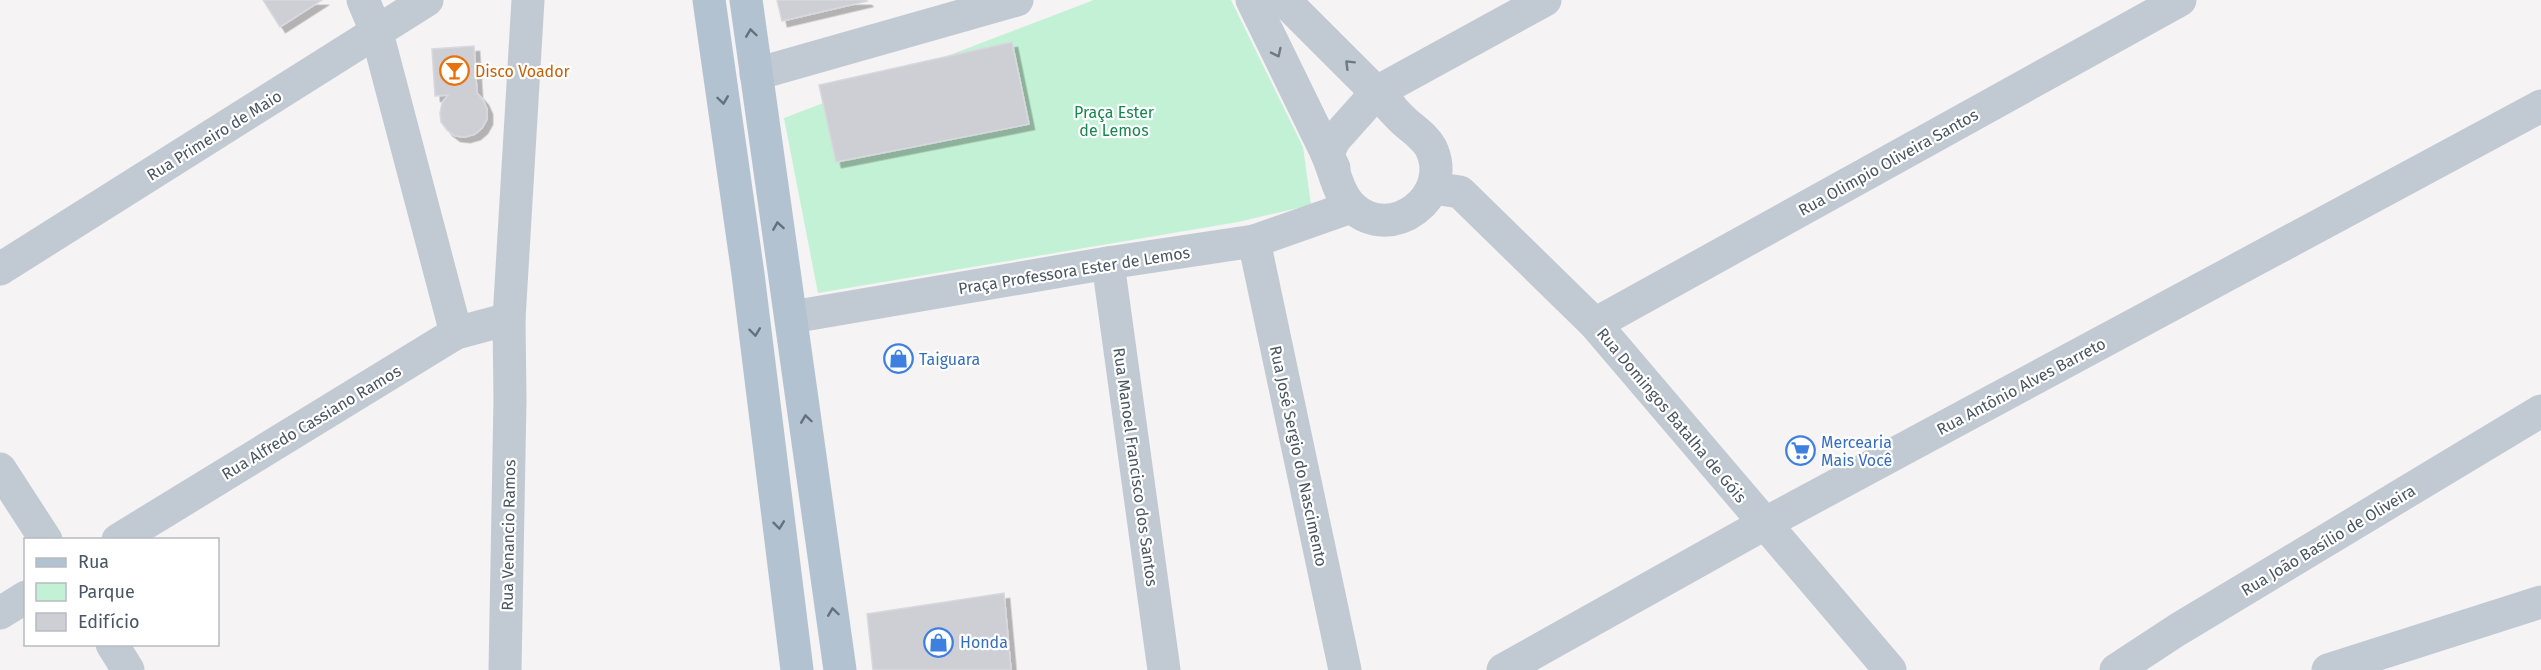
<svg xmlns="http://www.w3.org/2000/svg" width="2541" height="670" viewBox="0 0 2541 670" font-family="'Fira Sans',sans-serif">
<defs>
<filter id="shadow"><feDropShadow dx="5.5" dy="5.5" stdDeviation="0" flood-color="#0004"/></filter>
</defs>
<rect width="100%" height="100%" fill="#f5f3f3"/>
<polygon fill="#c3f1d5" points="1094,0 1231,0 1303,147 1311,205 1238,222 818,293 784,118"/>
<g fill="#cdcfd5" stroke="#d7d9de" stroke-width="1.5" filter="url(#shadow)">
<polygon points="263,0 322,0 280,27"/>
<polygon points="777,0 866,0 867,1 782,21"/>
<polygon points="1012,42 1029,124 836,162 819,85"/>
<polygon points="474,46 477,93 483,100 487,109 487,119 482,128 475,134 465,137 455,136 447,130 441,122 440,113 442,103 448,95 435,96 432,49"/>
<polygon points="1004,593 1011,670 873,670 867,614"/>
</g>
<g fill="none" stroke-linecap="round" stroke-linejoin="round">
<g stroke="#c1cad2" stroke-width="33">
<polyline points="363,0 377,33 456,333"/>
<polyline points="1252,0 1334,168"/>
<polyline points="1284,0 1391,107"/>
<polyline points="756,74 1017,0"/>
<path d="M1377,92C1386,102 1395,113 1405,122C1414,130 1425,137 1431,148C1454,196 1392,244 1352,207C1338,194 1335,172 1327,154L1335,139Z"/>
<polyline points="1377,92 1545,0"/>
<polyline points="1433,188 1460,192 1595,324 1890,670"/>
<polyline points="1254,241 1345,670"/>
<polyline points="1108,263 1164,670"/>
<polyline points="0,269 427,0"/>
<polyline points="792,317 1108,263 1254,241 1351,207"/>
<polyline points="1595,324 2180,0"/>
<polyline points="0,469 46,540"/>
<polyline points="118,540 456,333 509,319"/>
<polyline points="0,613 26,597"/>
<polyline points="112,644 128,670"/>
<polyline points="505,670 510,400 509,319 528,0"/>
<polyline points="1503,670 1764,524 2541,106"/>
<polyline points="2116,670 2177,630 2541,411"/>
<polyline points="2328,670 2541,602"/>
</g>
<g stroke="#b3c2d1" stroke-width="33">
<polyline points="709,0 748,274 797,670"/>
<polyline points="746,0 840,670"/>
</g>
</g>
<defs><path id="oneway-chevron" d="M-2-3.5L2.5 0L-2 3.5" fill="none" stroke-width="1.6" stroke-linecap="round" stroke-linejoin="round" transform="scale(1.5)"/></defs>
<g stroke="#64717d">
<use href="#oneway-chevron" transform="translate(751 33) rotate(-98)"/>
<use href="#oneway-chevron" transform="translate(723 100) rotate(82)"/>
<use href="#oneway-chevron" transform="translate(778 226) rotate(-99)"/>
<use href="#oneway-chevron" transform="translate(755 332) rotate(83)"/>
<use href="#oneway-chevron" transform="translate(806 419) rotate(-98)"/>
<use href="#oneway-chevron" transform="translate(779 525) rotate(83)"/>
<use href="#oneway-chevron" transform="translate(833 612) rotate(-98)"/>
</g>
<g stroke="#6e7983">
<use href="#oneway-chevron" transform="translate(1277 53) rotate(64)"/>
<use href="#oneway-chevron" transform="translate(1349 64) rotate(-135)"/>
</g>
<defs>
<symbol id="bar-ring" viewBox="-11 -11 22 22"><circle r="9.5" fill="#fff" stroke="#e8710a" stroke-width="1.5"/><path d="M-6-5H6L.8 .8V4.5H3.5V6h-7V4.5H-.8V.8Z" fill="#e8710a"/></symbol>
<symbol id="shop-ring" viewBox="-11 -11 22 22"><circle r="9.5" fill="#fff" stroke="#3f7fe0" stroke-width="1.5"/><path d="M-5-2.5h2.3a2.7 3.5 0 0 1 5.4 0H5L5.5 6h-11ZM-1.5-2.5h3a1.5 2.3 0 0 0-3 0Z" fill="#3f7fe0"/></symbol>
<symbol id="supermarket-ring" viewBox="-11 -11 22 22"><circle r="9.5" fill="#fff" stroke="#3f7fe0" stroke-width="1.5"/><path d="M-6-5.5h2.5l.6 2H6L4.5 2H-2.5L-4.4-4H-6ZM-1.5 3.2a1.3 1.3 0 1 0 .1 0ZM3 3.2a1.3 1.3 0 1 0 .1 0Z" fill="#3f7fe0"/></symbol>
</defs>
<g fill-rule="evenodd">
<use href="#bar-ring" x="438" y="54" width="33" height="33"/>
<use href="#shop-ring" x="882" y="342" width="33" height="33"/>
<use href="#supermarket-ring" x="1784" y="434" width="33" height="33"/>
<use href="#shop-ring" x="922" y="626" width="33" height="33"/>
</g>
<g text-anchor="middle" stroke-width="4.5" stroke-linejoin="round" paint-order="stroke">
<g font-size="16" fill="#c56008" stroke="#fff" text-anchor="start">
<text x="475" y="77">Disco Voador</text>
</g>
<g font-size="16" fill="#17864f" stroke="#fff">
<text x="1114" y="118">Praça Ester<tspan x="1114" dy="18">de Lemos</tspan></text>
</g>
<g font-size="16" fill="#4a5661" stroke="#fff">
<text transform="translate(214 135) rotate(-32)" y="6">Rua Primeiro de Maio</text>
<text transform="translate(1888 162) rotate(-29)" y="6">Rua Olimpio Oliveira Santos</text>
<text transform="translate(1074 270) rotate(-9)" y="6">Praça Professora Ester de Lemos</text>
<text transform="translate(2021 386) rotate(-28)" y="6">Rua Antônio Alves Barreto</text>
<text transform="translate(1672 415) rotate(50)" y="6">Rua Domingos Batalha de Góis</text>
<text transform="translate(311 422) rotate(-31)" y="6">Rua Alfredo Cassiano Ramos</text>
<text transform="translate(1299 456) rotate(78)" y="6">Rua José Sergio do Nascimento</text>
<text transform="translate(1136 467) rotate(82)" y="6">Rua Manoel Francisco dos Santos</text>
<text transform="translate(508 535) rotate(-89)" y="6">Rua Venancio Ramos</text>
<text transform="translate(2328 540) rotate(-31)" y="6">Rua João Basílio de Oliveira</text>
</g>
<g font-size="16" fill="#366cbe" stroke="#fff" text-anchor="start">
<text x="919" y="365">Taiguara</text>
<text x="1821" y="448">Mercearia<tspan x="1821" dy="18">Mais Você</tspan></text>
<text x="960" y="648">Honda</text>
</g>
</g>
<rect x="24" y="538" width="195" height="108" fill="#ffffff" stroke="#b7bbc0" stroke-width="1.5"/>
<rect x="36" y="558" width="30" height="9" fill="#b3c2d1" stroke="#b7bbc0" stroke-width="1.5"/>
<text x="78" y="568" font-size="18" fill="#4a5661">Rua</text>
<rect x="36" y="583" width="30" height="18" fill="#c3f1d5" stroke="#b7bbc0" stroke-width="1.5"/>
<text x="78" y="598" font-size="18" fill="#4a5661">Parque</text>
<rect x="36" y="613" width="30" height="18" fill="#cdcfd5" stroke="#b7bbc0" stroke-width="1.5"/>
<text x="78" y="628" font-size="18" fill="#4a5661">Edifício</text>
</svg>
